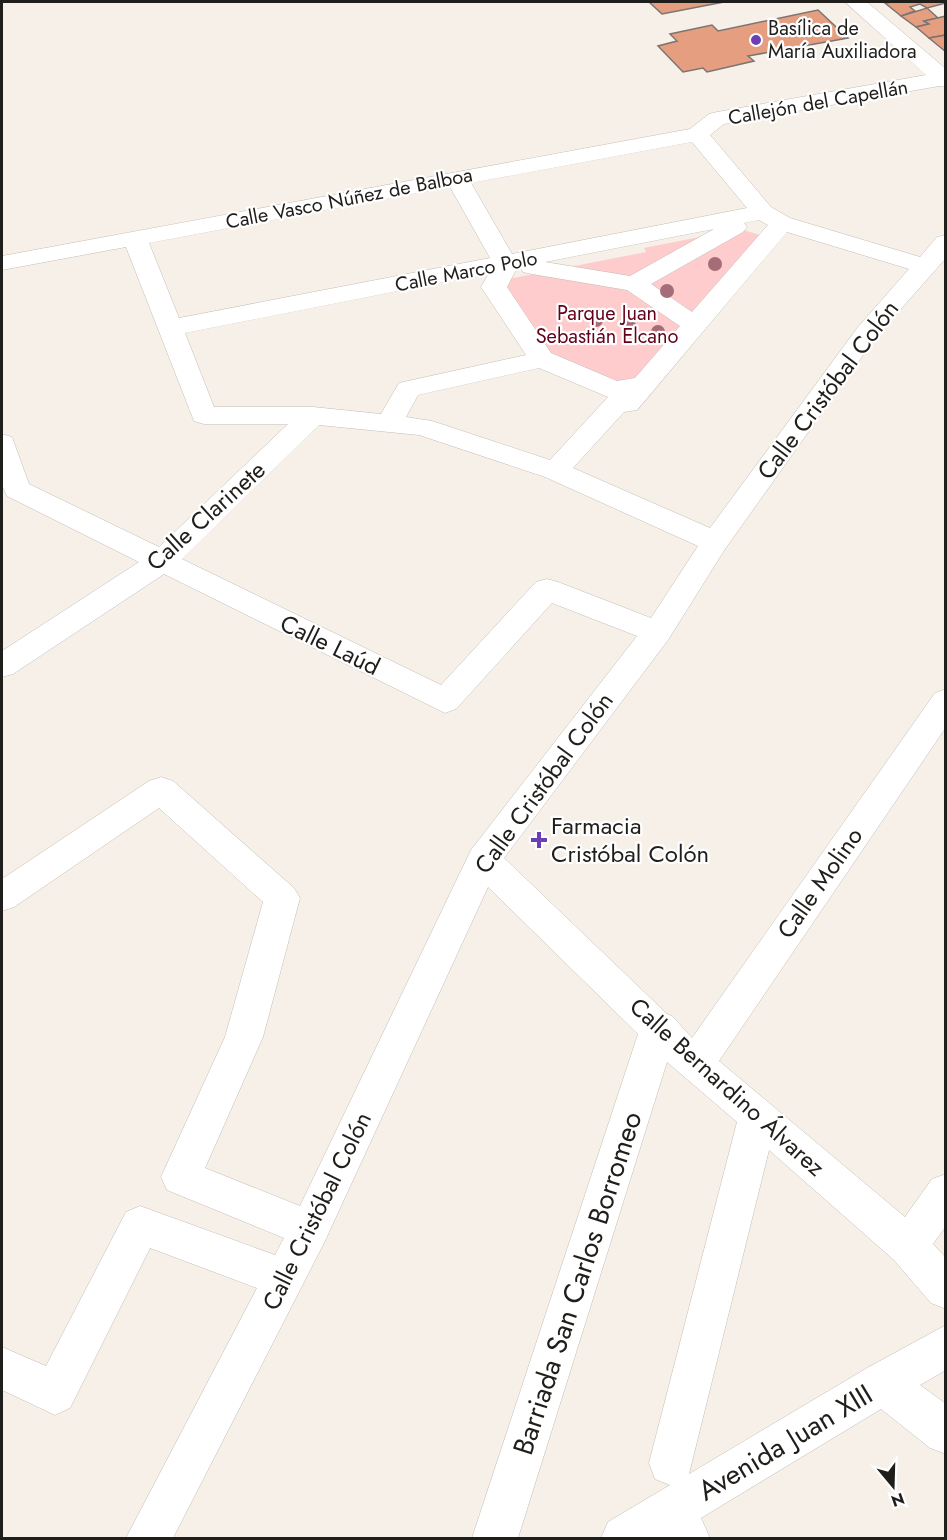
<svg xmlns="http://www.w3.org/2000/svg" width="947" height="1540" viewBox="0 0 947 1540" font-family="Jost,sans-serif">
<rect width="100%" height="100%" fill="#f6f0e8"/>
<polygon fill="#fecccd" points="740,229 763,236 625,399 541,366 483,284 646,252 644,248"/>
<g fill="#e69e80" stroke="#7c7470" stroke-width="1.5">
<polygon points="649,2 724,2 662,14"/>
<polygon points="893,2 946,2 946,3 927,8 920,4 910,7 915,11 901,16 885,3"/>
<polygon points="927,8 938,18 924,21 929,24 916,27 901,16"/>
<polygon points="818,10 848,38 748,56 754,61 707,72 703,68 683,72 658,46 677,41 670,34 712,25 718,31"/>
<polygon points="946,16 946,35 929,38 916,27 929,24 924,21"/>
<polygon points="946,35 946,52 929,38"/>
</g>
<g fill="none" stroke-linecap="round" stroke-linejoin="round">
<defs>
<path id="minor" d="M845,2H867L946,69V87L939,86L724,124L710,135L771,207L790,218L920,257L937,237L946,235V258L876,337L725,549L668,640L504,858L667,1014L672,1016L692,1038L935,693L946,689V727L719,1061L905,1217L932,1179L946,1174V1226L933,1244L946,1258V1309L931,1303L894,1260L769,1150L689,1474L867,1368L946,1325V1370L920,1385L946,1404V1454L930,1448L881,1409L701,1518L710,1538H601L608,1522L670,1485L655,1479L649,1463L737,1122L667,1062L518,1538H472L638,1034L488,887L324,1243L173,1538H126L257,1288L150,1248L70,1408L55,1415L2,1390V1347L46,1366L126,1212L140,1206L275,1255L284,1238L167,1190L161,1177L225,1037L263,902L159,808L14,907L2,911V879L149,781L161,777L173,781L294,888L300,898L263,1037L205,1168L300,1206L471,850L637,636L552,603L456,709L445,713L164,574L13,674L2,677V651L139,562L7,496L2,485V434L12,437L29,484L159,547L288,424H204L194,421L126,247L2,270V256L690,129L709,114L717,112L926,75ZM692,142L747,208L512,254L471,183ZM450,187L490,258L179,318L149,243ZM759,220L768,225L692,312L651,284L743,232L747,227L744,223ZM714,229L630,276L545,262ZM787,232L909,269L858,327L710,528L573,468L624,412L637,410ZM520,267L523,272L532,274L627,290L680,326L635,378L617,381L551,353L507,287L517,268ZM489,273L481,287L526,355L399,383L381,414L313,407H214L185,333ZM539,368L608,397L550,460L432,421L406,417L418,395ZM319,425L419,435L545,477L698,546L651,618L558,582L547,579L536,582L441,685L182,559Z"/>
</defs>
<use href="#minor" stroke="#c4bdb6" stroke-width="1"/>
<use href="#minor" fill="#fff" fill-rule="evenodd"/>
</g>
<g fill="#a56d77">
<circle cx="715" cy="264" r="7"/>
<circle cx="667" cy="291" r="7"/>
<circle cx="596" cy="320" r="7"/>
<circle cx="629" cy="326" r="7"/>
<circle cx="658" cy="332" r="7"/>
</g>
<g fill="#6c3fb7" stroke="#fff" stroke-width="2">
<circle cx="756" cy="40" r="6"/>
<path d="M536 831h6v6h6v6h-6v6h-6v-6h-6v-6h6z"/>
</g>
<g text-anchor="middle" stroke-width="4.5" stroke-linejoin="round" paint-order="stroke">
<g font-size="20" fill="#201e1b" stroke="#fff" text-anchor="start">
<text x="768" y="35">Basílica de<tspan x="768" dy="23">María Auxiliadora</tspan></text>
</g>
<g font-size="20" fill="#201e1b" stroke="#fff">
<text transform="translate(818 102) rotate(-10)" y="7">Callejón del Capellán</text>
<text transform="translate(349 198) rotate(-11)" y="7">Calle Vasco Núñez de Balboa</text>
<text transform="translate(466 271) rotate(-11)" y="7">Calle Marco Polo</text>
</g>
<g font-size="20" fill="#63011a" stroke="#fff">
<text x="607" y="320">Parque Juan<tspan x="607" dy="23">Sebastián Elcano</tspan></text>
</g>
<g font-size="24" fill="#201e1b" stroke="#fff">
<text transform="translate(828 390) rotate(-53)" y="8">Calle Cristóbal Colón</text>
<text transform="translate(206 516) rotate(-42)" y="8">Calle Clarinete</text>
<text transform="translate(330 645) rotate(26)" y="8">Calle Laúd</text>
<text transform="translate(544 783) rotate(-54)" y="8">Calle Cristóbal Colón</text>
<text transform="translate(820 883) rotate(-55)" y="8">Calle Molino</text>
<text transform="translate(727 1087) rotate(42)" y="8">Calle Bernardino Álvarez</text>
<text transform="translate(317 1211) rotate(-64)" y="8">Calle Cristóbal Colón</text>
</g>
<g font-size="24" fill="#201e1b" stroke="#fff" text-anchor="start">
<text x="551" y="834">Farmacia<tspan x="551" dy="28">Cristóbal Colón</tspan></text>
</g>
<g font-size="28" fill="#201e1b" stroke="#fff">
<text transform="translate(577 1283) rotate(-72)" y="10">Barriada San Carlos Borromeo</text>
<text transform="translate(785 1442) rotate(-31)" y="10">Avenida Juan XIII</text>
</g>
</g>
<rect width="947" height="1540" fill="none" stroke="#201e1b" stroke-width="6"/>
<g transform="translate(893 1486) rotate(161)" stroke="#ffffff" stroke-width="4.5" paint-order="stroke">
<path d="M0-4.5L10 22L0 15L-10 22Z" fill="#201e1b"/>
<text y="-9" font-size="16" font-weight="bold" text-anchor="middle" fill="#201e1b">N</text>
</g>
</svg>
